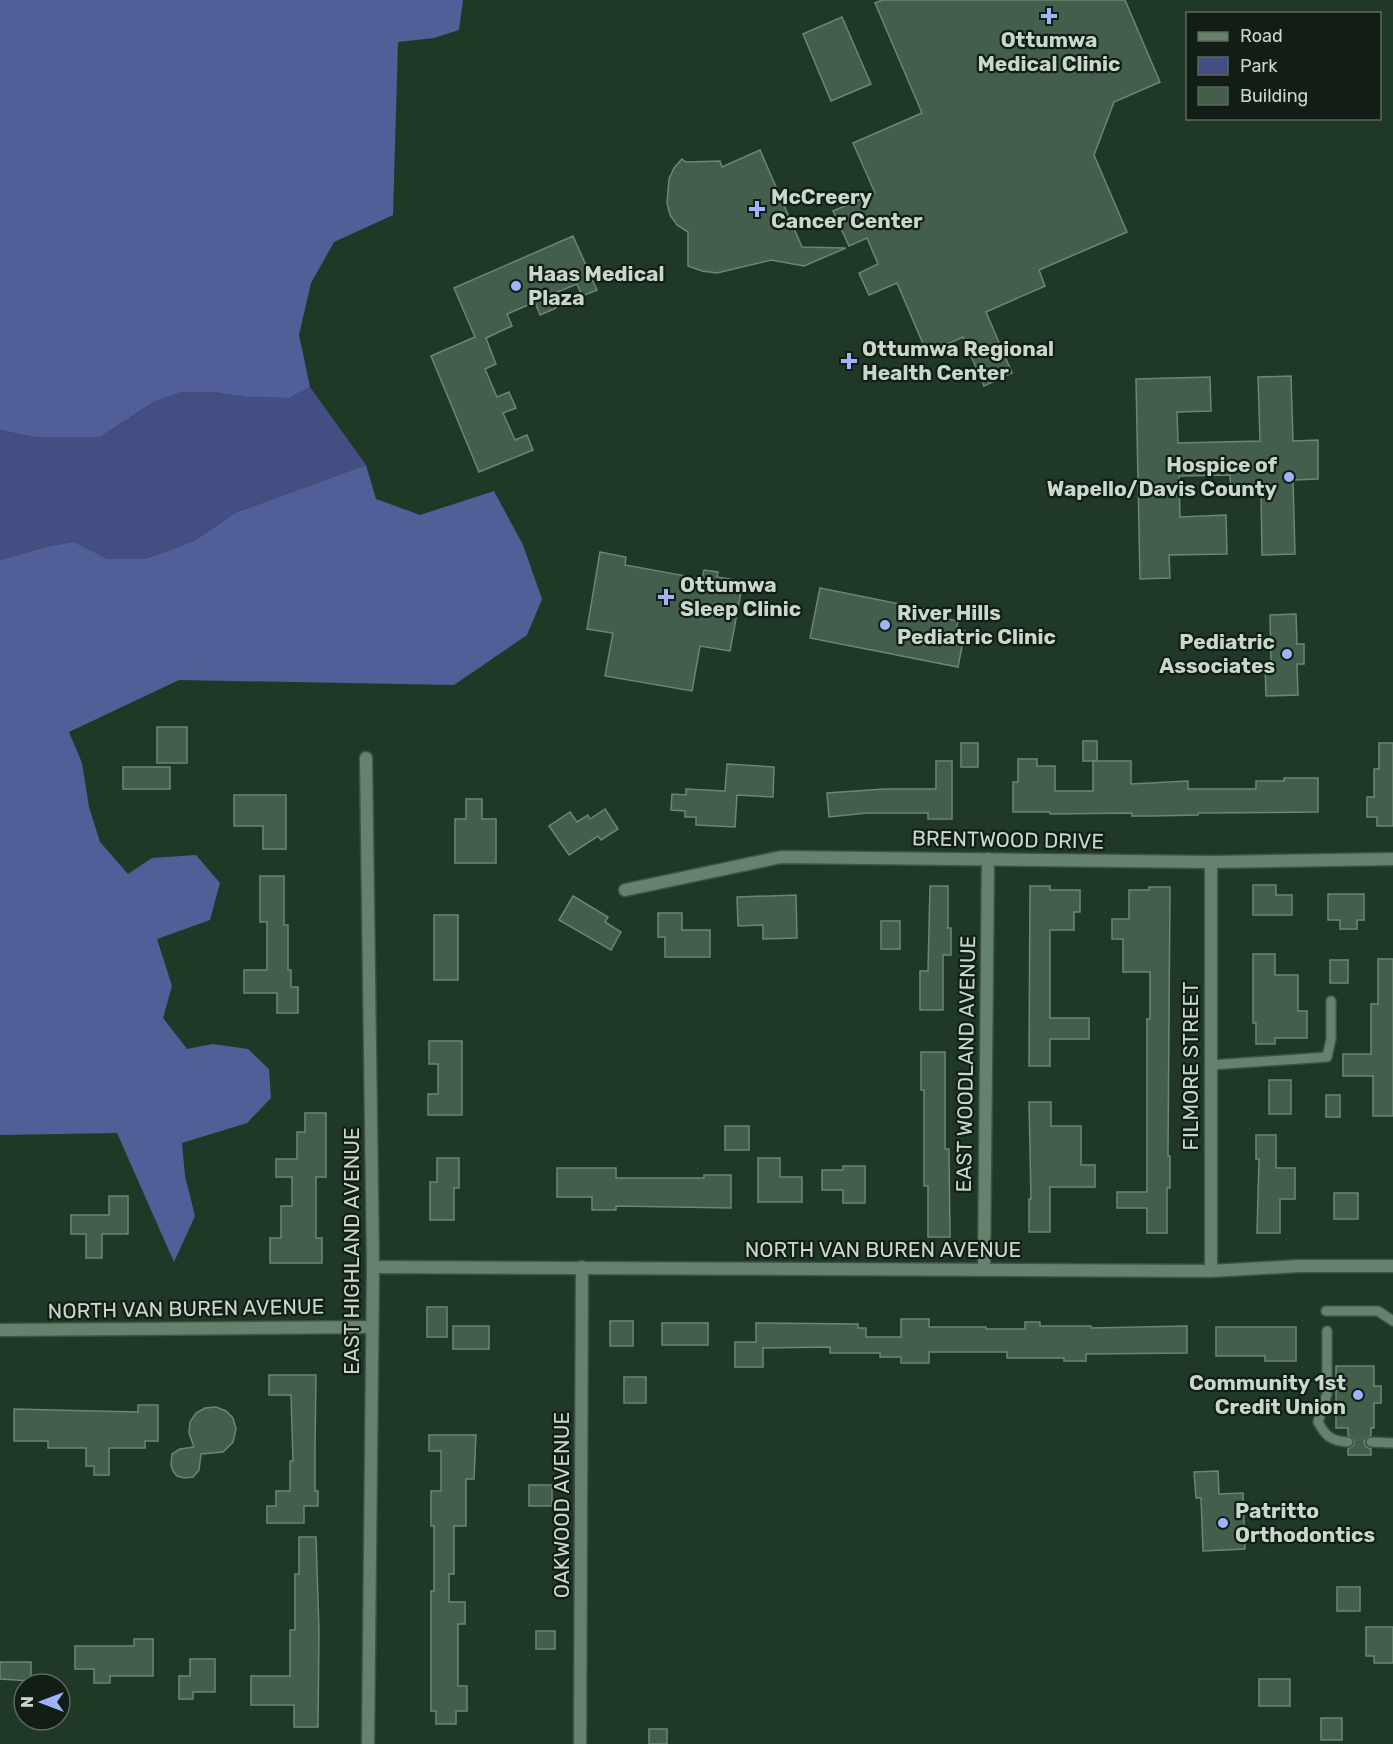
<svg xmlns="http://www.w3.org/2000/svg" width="1393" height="1744" viewBox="0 0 1393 1744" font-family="Rubik,sans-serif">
<rect width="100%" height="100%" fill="#203927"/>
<polygon fill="#434e83" points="310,387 366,465 235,513 194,541 145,559 108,559 74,542 49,546 0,560 0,430 34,437 100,437 155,401 182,392 214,392 246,397 289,398"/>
<g fill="#525e98">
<polygon points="0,0 463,0 459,30 434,38 398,42 393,215 334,242 311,283 299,335 310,387 289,398 246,397 214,392 182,392 155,401 100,437 34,437 0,430"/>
<polygon points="366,465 376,499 420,515 494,491 523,545 542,599 527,635 454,685 179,680 69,732 82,763 89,807 100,842 128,874 152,858 196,855 220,883 210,920 157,939 172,986 163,1018 187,1049 213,1044 248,1049 269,1069 271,1098 247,1123 182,1143 185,1176 195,1216 174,1262 117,1133 0,1135 0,560 49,546 74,542 108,559 145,559 194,541 235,513"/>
</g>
<g fill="#435e4a" stroke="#6b8771" stroke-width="1.5">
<polygon points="882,0 1125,0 1160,82 1114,102 1094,155 1127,232 1039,270 1045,286 986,312 1012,373 984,386 963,337 927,353 897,283 869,295 859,273 878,264 867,238 849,246 833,211 875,193 853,143 922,113 875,3"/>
<polygon points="842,17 871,84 831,101 803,34"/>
<polygon points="760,150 802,247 846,248 804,266 771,260 717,273 702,271 688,266 688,232 677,225 670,215 667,203 669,179 674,168 682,159 686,162 720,161 722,167"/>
<polygon points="573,236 597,290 582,296 577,284 550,295 556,308 540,315 535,302 507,314 512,326 486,338 496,364 485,369 497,397 509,392 516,408 503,413 515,440 527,435 533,450 479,472 431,356 475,337 454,288"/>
<polygon points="1291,376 1293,441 1318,440 1318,479 1293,480 1295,554 1262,555 1261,492 1231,492 1230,475 1179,476 1180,517 1226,515 1227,554 1169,555 1170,578 1140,579 1136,379 1210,377 1211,411 1177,412 1178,443 1260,441 1258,377"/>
<polygon points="600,552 626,557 625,565 702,579 704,570 718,572 717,577 743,581 730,651 700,646 692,691 605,676 613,633 587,629"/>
<polygon points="820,588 935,611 934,616 958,621 956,629 965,631 958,667 810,638"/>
<polygon points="1296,614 1297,644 1304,644 1304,664 1297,664 1298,695 1266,696 1265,664 1271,664 1270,615"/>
<rect x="157" y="727" width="30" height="36"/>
<rect x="1083" y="741" width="14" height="20"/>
<rect x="961" y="743" width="17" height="24"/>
<polygon points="1379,743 1393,743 1393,826 1377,826 1377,817 1367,817 1367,797 1374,797 1374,769 1379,769"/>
<polygon points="1018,759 1037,759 1037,766 1055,766 1055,791 1093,791 1093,761 1131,761 1131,784 1188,781 1188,789 1256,789 1256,781 1284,781 1284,778 1318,778 1318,812 1198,813 1198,815 1152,816 1132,816 1132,813 1050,814 1050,812 1013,812 1013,782 1018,782"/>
<polygon points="936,761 952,761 952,819 928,819 928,813 867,813 829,817 827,793 884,789 936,789"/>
<polygon points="727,764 774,767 773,797 737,795 735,827 696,825 696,817 685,817 685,811 671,810 672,794 686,795 686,789 725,791"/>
<rect x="123" y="767" width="47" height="22"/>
<polygon points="234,795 286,795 286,849 263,849 263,826 234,826"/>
<polygon points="466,799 482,799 482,819 496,819 496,863 455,863 455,819 466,819"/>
<polygon points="605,809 618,829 601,840 598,836 569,855 549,826 570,812 577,822 588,815 590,819"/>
<polygon points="260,876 284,876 284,925 288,925 288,970 291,970 291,987 298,987 298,1013 277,1013 277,993 244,993 244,970 267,970 267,922 260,922"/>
<polygon points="1253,885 1276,885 1276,895 1292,895 1292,915 1253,915"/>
<polygon points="930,886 948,886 948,928 951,928 951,955 943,955 943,1010 920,1010 920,971 928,971"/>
<polygon points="1030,886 1050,886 1050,890 1080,890 1080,912 1074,912 1074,930 1050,930 1050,1018 1089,1018 1089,1039 1050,1039 1050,1066 1029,1066"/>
<polygon points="1149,887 1170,887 1168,1156 1170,1156 1170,1188 1167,1188 1167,1233 1147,1233 1147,1208 1117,1208 1117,1192 1147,1192 1147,1019 1150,1019 1150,972 1123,972 1123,939 1112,939 1112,919 1129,919 1129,890 1149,890"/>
<polygon points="1328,894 1364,894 1364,920 1357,920 1357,929 1340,929 1340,920 1328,920"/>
<polygon points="796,895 797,938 763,939 763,925 738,926 737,897"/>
<polygon points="573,896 608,917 605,922 621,932 611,950 559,920"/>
<polygon points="658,913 682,913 682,930 710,930 710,957 665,957 665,937 658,937"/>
<rect x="434" y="915" width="24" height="65"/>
<rect x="881" y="921" width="19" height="28"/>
<polygon points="1253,954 1275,954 1275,975 1298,975 1298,1011 1307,1011 1307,1038 1275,1038 1275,1044 1256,1044 1256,1023 1253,1023"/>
<polygon points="1378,959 1393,959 1393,1116 1373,1116 1373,1076 1343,1076 1343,1054 1371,1054 1371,1004 1378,1004"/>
<rect x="1330" y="960" width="18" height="23"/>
<polygon points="429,1041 462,1041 462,1115 428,1115 428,1094 438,1094 438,1064 429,1064"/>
<polygon points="921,1052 945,1052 945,1149 949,1149 950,1237 928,1237 928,1186 924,1186 924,1090 921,1090"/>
<rect x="1269" y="1080" width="22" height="34"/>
<rect x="1326" y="1095" width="14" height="22"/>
<polygon points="1029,1102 1051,1102 1051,1126 1081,1126 1081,1165 1095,1165 1095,1187 1050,1187 1050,1232 1029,1232 1029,1199 1031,1199"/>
<polygon points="305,1113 326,1113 326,1177 316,1177 316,1238 322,1238 322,1263 270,1263 270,1238 281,1238 281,1206 292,1206 292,1177 276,1177 276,1159 297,1159 297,1132 305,1132"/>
<rect x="725" y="1126" width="24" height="24"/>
<polygon points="1256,1135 1276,1135 1276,1168 1295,1168 1295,1199 1280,1199 1280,1233 1257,1233 1259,1159 1256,1159"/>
<polygon points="437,1158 459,1158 459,1188 454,1188 454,1220 430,1220 430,1182 437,1182"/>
<polygon points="758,1158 780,1158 780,1177 802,1177 802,1202 758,1202"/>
<polygon points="843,1166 865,1166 865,1203 843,1203 843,1190 822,1190 822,1170 843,1170"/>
<polygon points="557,1168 616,1168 616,1178 704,1178 704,1175 731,1175 731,1208 616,1206 616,1210 592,1210 592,1197 557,1197"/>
<rect x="1334" y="1193" width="24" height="26"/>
<polygon points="109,1196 128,1196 128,1234 102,1234 102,1258 86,1258 86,1234 71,1234 71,1215 109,1215"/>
<rect x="427" y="1307" width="20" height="30"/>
<polygon points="901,1319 929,1319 929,1327 986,1327 986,1329 1025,1329 1025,1322 1040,1322 1040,1326 1091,1326 1091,1328 1187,1326 1187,1353 1086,1354 1086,1361 1064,1361 1064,1358 1007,1358 1007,1352 929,1352 929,1363 901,1363 901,1357 880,1357 880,1353 830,1353 830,1347 763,1348 763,1367 735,1367 735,1342 756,1342 756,1323 858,1324 858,1328 866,1328 866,1337 901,1337"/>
<rect x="610" y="1321" width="23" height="25"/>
<rect x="662" y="1323" width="46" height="22"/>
<rect x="453" y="1326" width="36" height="23"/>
<polygon points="1216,1327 1296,1327 1296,1361 1265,1361 1265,1356 1216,1356"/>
<polygon points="1336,1366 1374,1366 1374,1386 1381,1386 1381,1403 1374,1403 1374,1428 1371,1428 1371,1435 1364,1441 1365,1446 1371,1449 1371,1455 1348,1455 1348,1449 1354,1445 1354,1440 1348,1435 1348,1428 1336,1428"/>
<polygon points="269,1375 316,1375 315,1449 315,1491 318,1491 318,1506 304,1506 304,1523 267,1523 267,1506 276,1506 276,1491 290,1491 290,1461 293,1461 291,1395 269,1395"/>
<rect x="624" y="1377" width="22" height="26"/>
<polygon points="138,1405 158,1405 158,1441 145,1441 145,1448 109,1448 109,1475 94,1475 94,1466 86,1466 86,1448 48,1448 48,1441 14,1441 14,1409 138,1412"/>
<polygon points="216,1407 226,1411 233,1418 236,1429 233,1442 223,1452 201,1454 199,1470 193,1477 184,1478 177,1476 173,1471 171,1465 172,1454 180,1449 194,1447 189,1433 190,1422 196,1413 205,1408"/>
<polygon points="429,1435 476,1435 474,1479 466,1479 466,1526 454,1526 454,1574 449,1574 449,1602 465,1602 465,1624 458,1624 458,1686 467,1686 467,1711 456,1711 456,1724 436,1724 436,1711 431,1711 431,1591 434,1591 434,1526 431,1526 431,1491 441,1491 441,1451 429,1451"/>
<polygon points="1218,1471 1219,1494 1243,1493 1245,1549 1203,1551 1201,1498 1196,1498 1194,1472"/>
<rect x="529" y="1485" width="23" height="21"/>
<polygon points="299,1537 316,1537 319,1630 318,1727 294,1727 294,1705 251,1705 251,1676 290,1676 290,1630 295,1630 295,1574 299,1574"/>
<rect x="1337" y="1587" width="23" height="24"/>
<polygon points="1366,1627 1393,1627 1393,1663 1374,1663 1374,1656 1366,1656"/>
<rect x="536" y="1631" width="19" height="18"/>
<polygon points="134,1639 153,1639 153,1676 110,1676 110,1683 94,1683 94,1669 75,1669 75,1646 134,1646"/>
<polygon points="190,1659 215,1659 215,1692 193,1692 193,1699 179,1699 179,1676 190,1676"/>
<polygon points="0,1662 31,1662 31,1681 0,1679"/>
<rect x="1259" y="1679" width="31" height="27"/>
<rect x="1321" y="1718" width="21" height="22"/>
<rect x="649" y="1729" width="18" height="15"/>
</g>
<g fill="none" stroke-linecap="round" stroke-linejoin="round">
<defs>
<g id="service">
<polyline points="1211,1065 1327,1057 1331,1039 1331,1001"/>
<polyline points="1326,1311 1378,1311 1393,1321"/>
<path d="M1327,1331V1394L1318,1422C1326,1437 1332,1441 1348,1442"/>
<polyline points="1371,1442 1393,1443"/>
</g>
<g id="minor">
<polyline points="366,758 373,1267 368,1744"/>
<polyline points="625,890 781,857 1211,862 1393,859"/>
<polyline points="373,1267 1211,1271 1299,1266 1393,1266"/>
<polyline points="984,1270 988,859"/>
<polyline points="1211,1271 1211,862"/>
<polyline points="0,1330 372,1327"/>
<polyline points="580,1744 582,1267"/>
</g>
</defs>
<use href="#service" stroke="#3d5444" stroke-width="12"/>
<use href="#minor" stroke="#3d5444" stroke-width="15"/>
<use href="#service" stroke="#66826c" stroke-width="9"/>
<use href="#minor" stroke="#66826c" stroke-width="12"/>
</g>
<g fill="#a1b3fd" stroke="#121e15" stroke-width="2">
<path d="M1046 7h6v6h6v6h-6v6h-6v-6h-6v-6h6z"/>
<path d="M754 200h6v6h6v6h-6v6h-6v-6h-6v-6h6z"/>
<circle cx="516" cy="286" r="6"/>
<path d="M846 352h6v6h6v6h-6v6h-6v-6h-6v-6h6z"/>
<circle cx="1289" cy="477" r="6"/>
<path d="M663 588h6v6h6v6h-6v6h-6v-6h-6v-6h6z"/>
<circle cx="885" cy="625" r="6"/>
<circle cx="1287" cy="654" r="6"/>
<circle cx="1358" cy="1395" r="6"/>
<circle cx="1223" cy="1523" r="6"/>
</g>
<g text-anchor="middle" stroke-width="4.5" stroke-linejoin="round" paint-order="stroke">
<g font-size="21" font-weight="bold" fill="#c9d8cc" stroke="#121e15" text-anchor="start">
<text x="1049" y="47" text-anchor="middle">Ottumwa<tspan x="1049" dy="24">Medical Clinic</tspan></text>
<text x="771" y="204">McCreery<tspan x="771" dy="24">Cancer Center</tspan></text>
<text x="528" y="281">Haas Medical<tspan x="528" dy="24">Plaza</tspan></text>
<text x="862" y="356">Ottumwa Regional<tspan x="862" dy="24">Health Center</tspan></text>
<text x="1277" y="472" text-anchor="end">Hospice of<tspan x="1277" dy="24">Wapello/Davis County</tspan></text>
<text x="680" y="592">Ottumwa<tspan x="680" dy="24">Sleep Clinic</tspan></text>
<text x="897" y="620">River Hills<tspan x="897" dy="24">Pediatric Clinic</tspan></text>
<text x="1275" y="649" text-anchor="end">Pediatric<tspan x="1275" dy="24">Associates</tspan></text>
<text x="1346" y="1390" text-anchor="end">Community 1st<tspan x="1346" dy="24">Credit Union</tspan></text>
<text x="1235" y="1518">Patritto<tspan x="1235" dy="24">Orthodontics</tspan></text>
</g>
<g font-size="21" fill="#c9d8cc" stroke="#121e15">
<text transform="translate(1008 840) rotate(1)" y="7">BRENTWOOD DRIVE</text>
<text transform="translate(966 1064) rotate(-89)" y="7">EAST WOODLAND AVENUE</text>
<text transform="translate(1191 1066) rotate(-90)" y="7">FILMORE STREET</text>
<text x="883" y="1257">NORTH VAN BUREN AVENUE</text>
<text transform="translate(352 1251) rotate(-90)" y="7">EAST HIGHLAND AVENUE</text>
<text transform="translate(186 1309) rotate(-1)" y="7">NORTH VAN BUREN AVENUE</text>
<text transform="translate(562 1505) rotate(-90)" y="7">OAKWOOD AVENUE</text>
</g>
</g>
<rect x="1186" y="12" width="195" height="108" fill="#121e15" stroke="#5b685e" stroke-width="1.5"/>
<rect x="1198" y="32" width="30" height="9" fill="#66826c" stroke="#5b685e" stroke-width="1.5"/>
<text x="1240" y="42" font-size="18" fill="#c9d8cc">Road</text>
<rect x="1198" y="57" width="30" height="18" fill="#434e83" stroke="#5b685e" stroke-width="1.5"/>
<text x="1240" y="72" font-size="18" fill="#c9d8cc">Park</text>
<rect x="1198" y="87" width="30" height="18" fill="#435e4a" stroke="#5b685e" stroke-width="1.5"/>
<text x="1240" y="102" font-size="18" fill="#c9d8cc">Building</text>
<g transform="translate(42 1702) rotate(270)"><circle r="28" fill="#121e15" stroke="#5b685e" stroke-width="1.5"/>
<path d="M0-4.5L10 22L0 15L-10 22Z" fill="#a1b3fd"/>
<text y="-9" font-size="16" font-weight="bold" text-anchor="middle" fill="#c9d8cc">N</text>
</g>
</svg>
